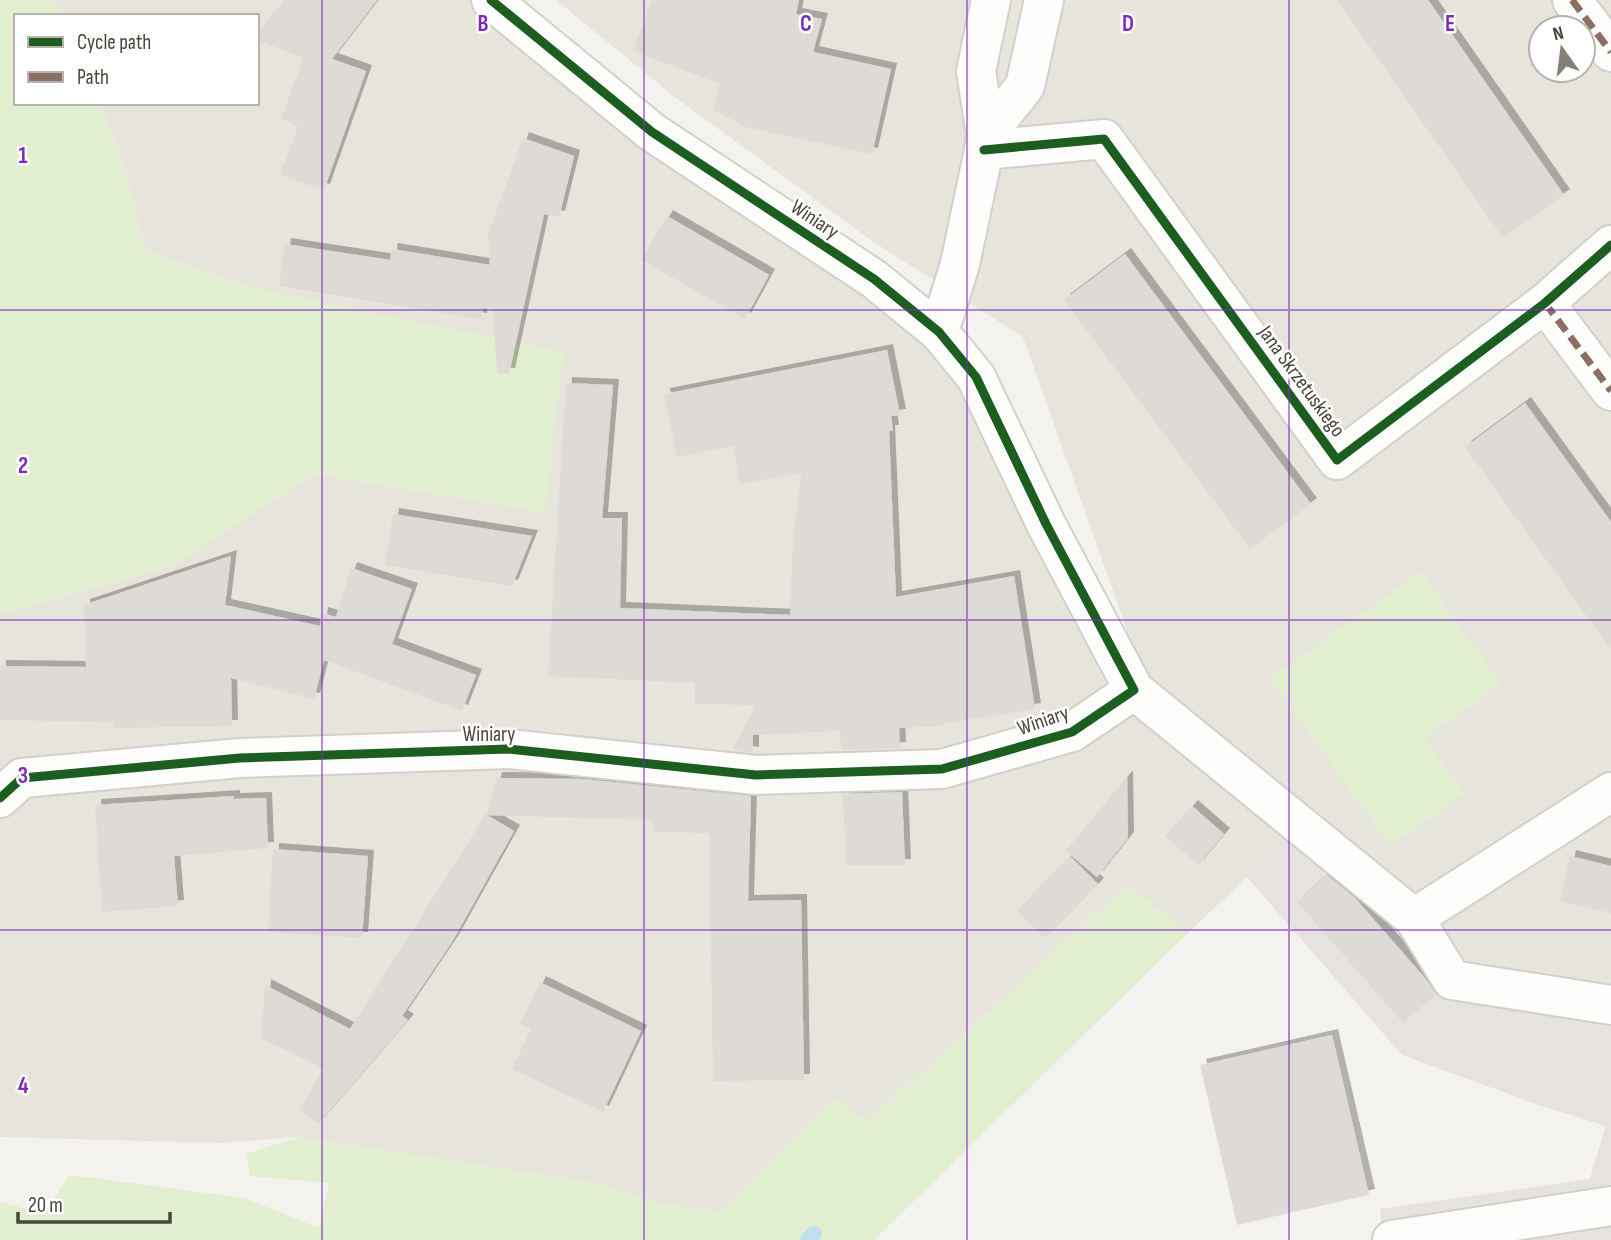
<svg xmlns="http://www.w3.org/2000/svg" width="1611" height="1240" viewBox="0 0 1611 1240" font-family="'Sofia Sans Condensed',sans-serif">
	<style>
		.residential { fill: #e7e4dc; fill-rule: evenodd }
		.industrial { fill: #e6e2de }
		.green { fill: #e1eecf }
		.lines { fill: none; stroke-linecap: round; stroke-linejoin: round }
		.stream { stroke: #c0ddf1; stroke-width: 16 }
		.building { fill: #dedbd6; filter: url(#shadow) }
		.minor-casing { stroke: #d2d0cb; stroke-width: 42 }
		.minor { stroke: #fdfdfc; stroke-width: 38 }
		.quiet { stroke: #8d6e63; stroke-width: 7; stroke-dasharray: 14 7; stroke-linecap: butt }
		.cycleway-casing { stroke: #fff; stroke-width: 13 }
		.cycleway { stroke: #1b5e20; stroke-width: 9 }
		.grid { fill: none; stroke: #7b2cbf; stroke-width: 2; stroke-opacity: 0.55 }
		.labels { text-anchor: middle; stroke-width: 5; stroke-linejoin: round; paint-order: stroke }
		.street-label { font-size: 21px; fill: #4b4439; stroke: #fff }
		.grid-label { font-size: 23px; text-anchor: middle; font-weight: bold; fill: #7b2cbf; stroke: #fff; stroke-width: 5; stroke-linejoin: round; paint-order: stroke }
	</style>
	<defs>
		<filter id="shadow"><feDropShadow dx="6" dy="-6" stdDeviation="0" flood-color="#0004"/></filter>
	</defs>
	<rect width="100%" height="100%" fill="#f4f2ee"/>
	<!-- residential -->
	<path class="residential" d="M54 0H491L939 332 1134 690 1289 816 1247 877 1187 934 1128 885 868 1122 835 1098 721 1212 662 1204 595 1183 298 1137 219 1143 0 1137V614L173 566 313 474 545 512 254 288 146 251 125 169 101 103H257V16H67Z
		M556 0H1611V773L1414 904 1144 678 1023 337 875 243 676 98ZM1541 28H1583V70H1541Z
		M1611 792V1187L1590 1179 1606 1125 1539 1105 1452 980 1414 918Z"/>
	<!-- industrial -->
	<path class="industrial" d="M1289 816 1452 979 1611 1005V1240H1383L1380 1209 1590 1179 1606 1126 1539 1105 1402 1055 1247 877Z"/>
	<!-- green -->
	<path class="green" d="M0 0H54L67 16H16V103H101L125 169 146 251 254 288 564 352 545 512 313 474 173 566 0 614Z
		M1421 571 1501 684 1425 738 1464 794 1390 846 1270 678Z
		M1129 884 1187 934 874 1240H0V1202L43 1214 70 1175 244 1198 319 1228 329 1183 250 1176 246 1154 298 1137 595 1183 662 1204 720 1212 835 1098 868 1121Z"/>
	<g class="lines">
		<!-- stream -->
		<path class="stream" d="M808 1240 814 1234"/>
	</g>
	<!-- building -->
	<path class="building" d="M284 0H377L332 59 366 71 324 190 280 175 298 126 281 119 303 58 257 40V33Z
		M652 0H799L796 14 822 19 813 52 891 69 872 154 745 127 713 109 720 84 633 51Z
		M1337 0H1428L1564 195 1503 238Z
		M523 138 574 156 559 217 544 214 509 374 497 373 493 309 483 308 481 319 279 286 285 244 390 260 392 249 490 265 488 235Z
		M667 216 769 275 745 319 641 260Z
		M1125 254 1311 504 1250 549 1064 300Z
		M887 350 900 415 891 416 893 431H889L896 597 1014 576 1035 709 942 724V726L899 728 900 748 841 750 840 731 753 735V753L732 750 756 705 695 704V683L548 676 566 383 613 385 602 518H622L620 608 790 615 793 540 801 473 740 484 733 446 677 457 664 394Z
		M1525 403 1611 522V650L1465 447Z
		M393 514 532 536 512 586 385 565Z
		M231 556 225 605 320 626 322 613 336 617 351 568 412 589 392 644 476 675 462 711 324 660 314 699 231 678 232 726 114 728V722L0 720V666L86 667 84 605Z
		M1127 776 1128 838 1097 877 1066 851Z
		M496 778 582 779 751 796 748 901 801 900 804 1080 713 1081 709 833 653 832V820L487 815 514 831 452 942 402 1016 408 1020 318 1124 299 1109 324 1069 261 1038 265 985 350 1029 486 814 487 815Z
		M902 792 905 865H846L843 794Z
		M234 796V799L266 798 268 848 174 856 178 906 102 912 95 805Z
		M1192 806 1224 834 1198 865 1165 836Z
		M273 849 368 856 362 938 268 932Z
		M1070 856 1098 884 1045 938 1017 911Z
		M1570 856 1611 866V913L1560 901Z
		M1327 875 1355 898 1424 977 1436 994 1403 1023 1297 902Z
		M540 982 641 1031 603 1112 512 1069 531 1029 520 1024Z
		M1332 1035 1369 1195 1237 1225 1200 1065Z"/>
	<g class="lines">
		<!-- minor casing -->
		<g class="minor-casing">
			<path id="minor" d="M491 0 652 132 874 279 939 332 976 377 1046 524 1134 690 1414 918 1611 792
				M1572 0 1611 52
				M986 135 1025 86 1044 0
				M984 150 1104 139 1337 460 1545 303 1611 245
				M1545 303 1611 391
				M939 332 960 264 984 150 986 135 976 71 991 0
				M0 798 22 778 240 758 508 749 756 775 942 769 1072 732 1134 690
				M1414 918 1452 980 1611 1005
				M1392 1240 1611 1206"/>
		</g>
		<!-- minor -->
		<use href="#minor" class="minor"/>
		<!-- quiet -->
		<path class="quiet" d="M1572 0 1611 52
			M1545 303 1611 391"/>
		<!-- cycleway casing -->
		<g class="cycleway-casing">
			<path id="cycleway" d="M984 150 1104 139 1337 460 1545 303 1611 245
				M0 798 22 778 240 758 508 749 756 775 942 769 1072 732 1134 690 1046 524 976 377 939 332 874 279 652 132 491 0"/>
		</g>
		<!-- cycleway -->
		<use href="#cycleway" class="cycleway"/>
	</g>
	<!-- grid -->
	<path class="grid" d="M322 0V1240M644 0V1240M967 0V1240M1289 0V1240M0 310H1611M0 620H1611M0 930H1611"/>
	<g class="labels">
		<!-- street labels -->
		<g class="street-label">
			<text transform="translate(815 219) rotate(34)" y="7">Winiary</text>
			<text transform="translate(1302 381) rotate(54)" y="7">Jana Skrzetuskiego</text>
			<text transform="translate(1043 720) rotate(-19)" y="7">Winiary</text>
			<text x="489" y="741">Winiary</text>
		</g>
	</g>
	<g class="grid-label">
		<text x="483" y="31">B</text>
		<text x="806" y="31">C</text>
		<text x="1128" y="31">D</text>
		<text x="1450" y="31">E</text>
		<text x="23" y="163">1</text>
		<text x="23" y="473">2</text>
		<text x="23" y="783">3</text>
		<text x="23" y="1093">4</text>
	</g>
	<!-- legend -->
	<rect x="14" y="14" width="245" height="91" fill="#ffffff" stroke="#b7b4b0" stroke-width="2"/>
	<rect x="28" y="37" width="35" height="10" fill="#1b5e20" stroke="#b7b4b0" stroke-width="2"/>
	<text x="77" y="49" font-size="21" fill="#4b4439">Cycle path</text>
	<rect x="28" y="72" width="35" height="10" fill="#8d6e63" stroke="#b7b4b0" stroke-width="2"/>
	<text x="77" y="84" font-size="21" fill="#4b4439">Path</text>
	<!-- north arrow -->
	<g transform="translate(1562 49) rotate(346)"><circle r="33" fill="#ffffff" stroke="#b7b4b0" stroke-width="2"/>
	<path d="M0-5L12 26L0 18L-12 26Z" fill="#868178"/>
	<text y="-10" font-size="19" font-weight="bold" text-anchor="middle" fill="#4b4439">N</text>
	</g>
	<!-- scale -->
	<path d="M18 1212v10h152v-10" fill="none" stroke="#4b4439" stroke-width="3.5"/>
	<text x="28" y="1212" font-size="21" fill="#4b4439" stroke="#ffffff" stroke-width="5" paint-order="stroke">20 m</text>
</svg>
